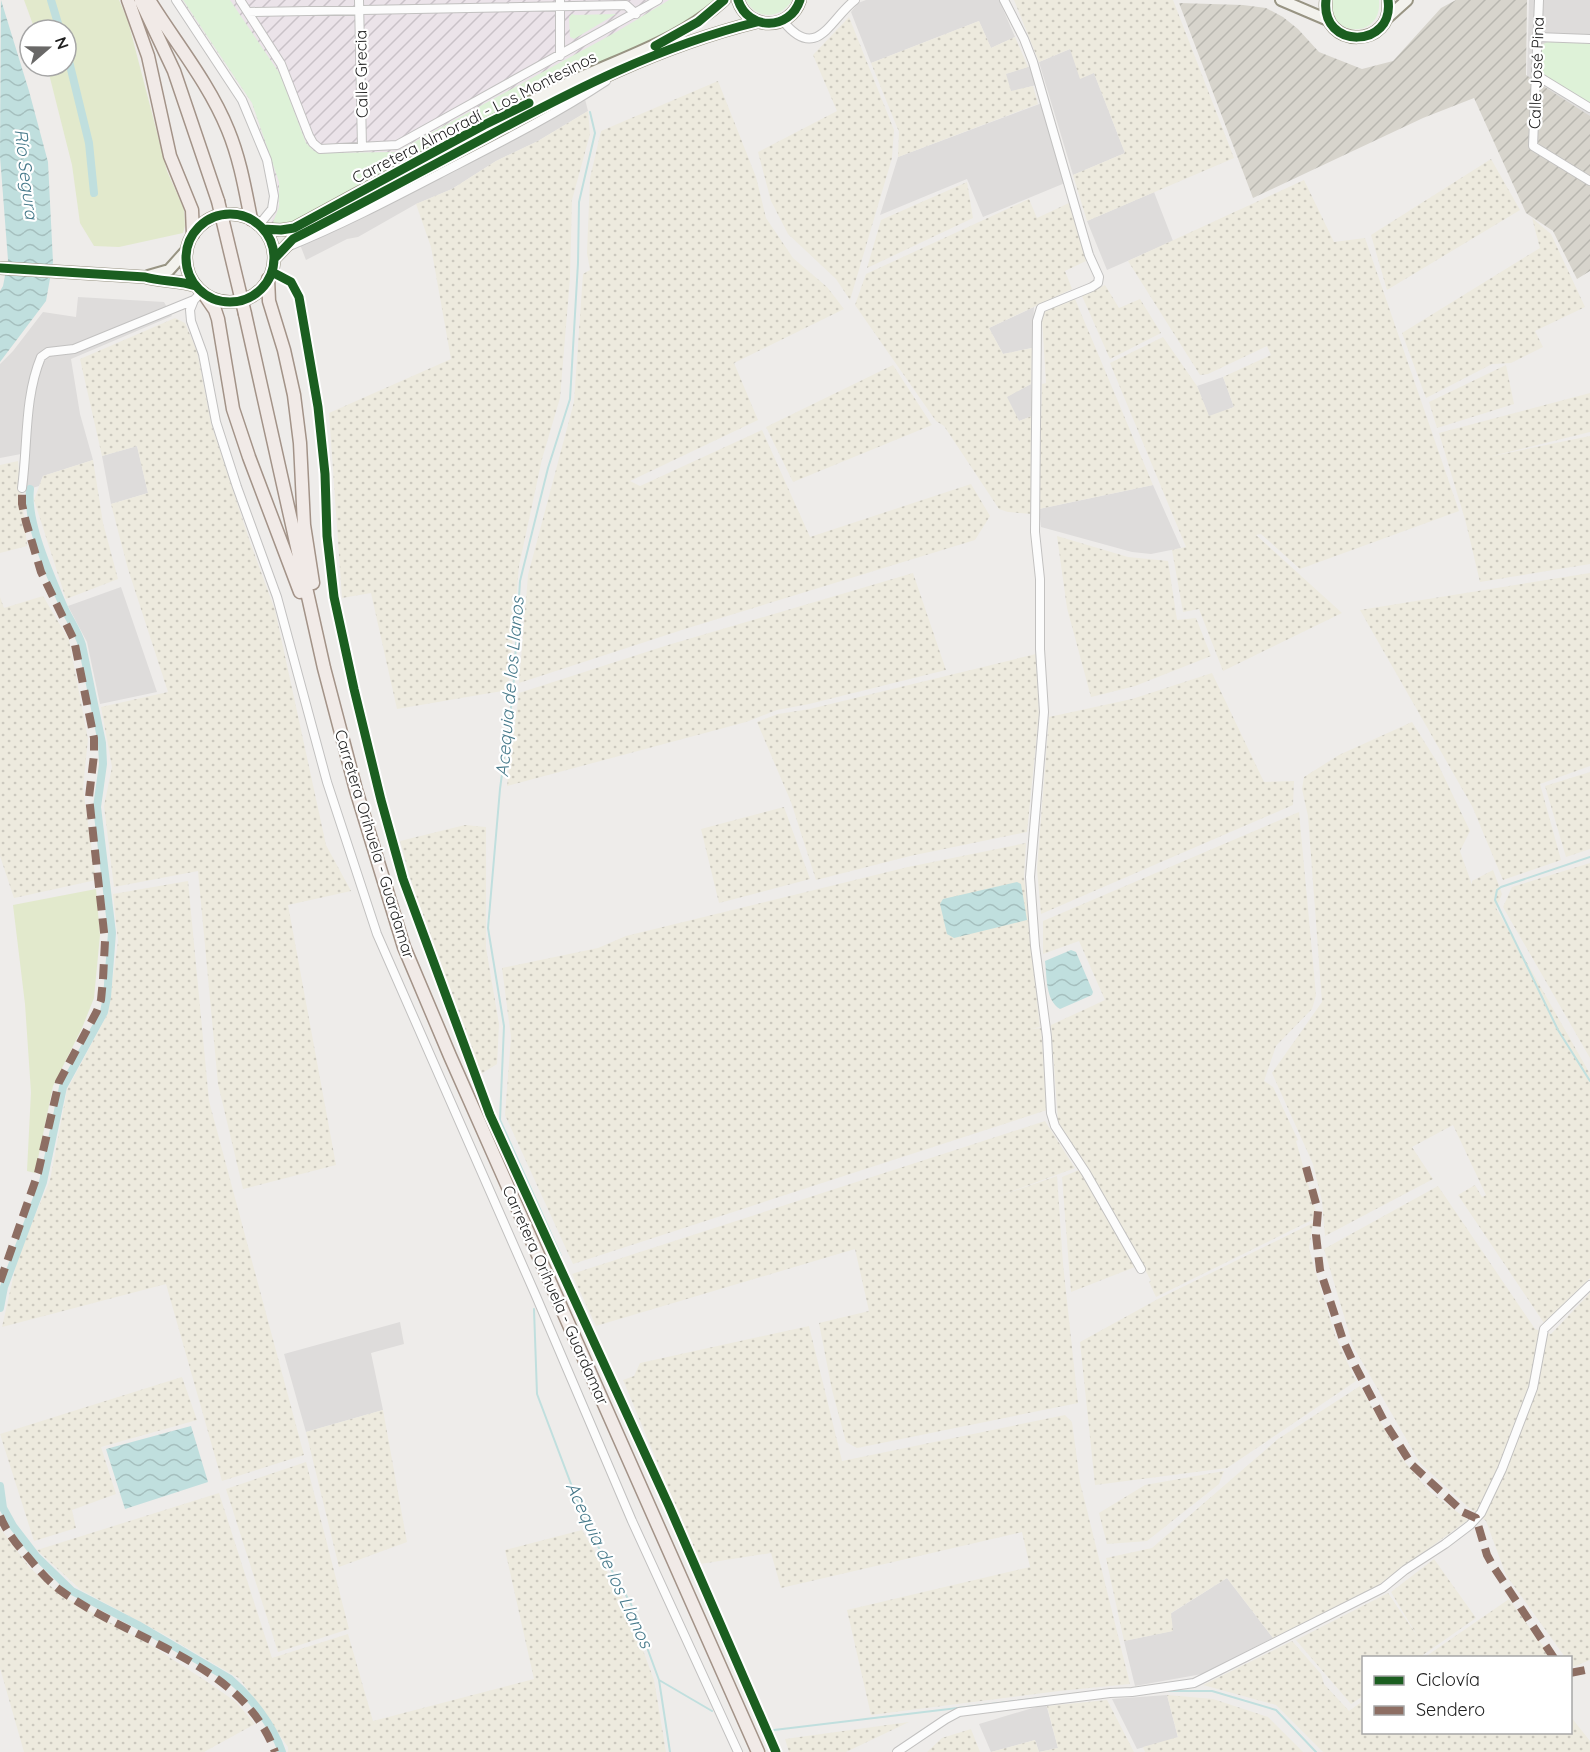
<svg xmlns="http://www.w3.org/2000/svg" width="1590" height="1752" viewBox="0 0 1590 1752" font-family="Quicksand,sans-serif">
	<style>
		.residential { fill: #dedcdb }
		.industrial { fill: url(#industrial-furrows) }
		.construction { fill: url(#construction-furrows) }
		.farmland { fill: url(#farmland-dots) }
		.grass { fill: #e2e9cc }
		.park { fill: #def2d8 }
		.water { fill: url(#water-waves) }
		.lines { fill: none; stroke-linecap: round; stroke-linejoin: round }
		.stream { stroke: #c0dfde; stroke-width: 2 }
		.canal { stroke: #c0dfde; stroke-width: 8 }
		.minor-casing { stroke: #c2c1c0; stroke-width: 10 }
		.secondary-casing { stroke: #989483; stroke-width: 14 }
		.primary-casing { stroke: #a39388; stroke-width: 15 }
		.minor { stroke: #fcfcfc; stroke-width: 8 }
		.secondary { stroke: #f3f2ed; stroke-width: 10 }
		.primary { stroke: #f1eae7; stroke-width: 12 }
		.primary-bridge-casing { stroke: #a39388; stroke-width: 15; stroke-linecap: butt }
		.primary-bridge { stroke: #f1eae7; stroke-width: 12 }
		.quiet { stroke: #8d6e63; stroke-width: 8; stroke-dasharray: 15 8; stroke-linecap: butt }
		.cycleway-casing { stroke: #fff; stroke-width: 13 }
		.cycleway { stroke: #1b5e20; stroke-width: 9 }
		.labels { text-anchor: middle; stroke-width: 4.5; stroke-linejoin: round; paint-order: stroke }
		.street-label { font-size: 16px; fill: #212121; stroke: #fff }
		.water-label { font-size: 18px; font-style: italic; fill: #477a8b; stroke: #fff }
	</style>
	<defs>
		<pattern id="industrial-furrows" width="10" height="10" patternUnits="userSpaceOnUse" patternTransform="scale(1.5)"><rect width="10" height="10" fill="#ebe3e9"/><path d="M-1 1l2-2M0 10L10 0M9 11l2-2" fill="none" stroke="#c9c2c8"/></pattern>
		<pattern id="construction-furrows" width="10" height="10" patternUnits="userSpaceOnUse" patternTransform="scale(1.5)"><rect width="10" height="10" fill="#d7d4cc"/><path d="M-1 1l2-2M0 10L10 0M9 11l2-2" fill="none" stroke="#b8b6af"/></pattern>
		<pattern id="farmland-dots" width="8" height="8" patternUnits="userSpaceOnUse" patternTransform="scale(1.5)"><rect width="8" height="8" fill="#edeade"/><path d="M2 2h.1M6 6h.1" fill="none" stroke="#cbc8be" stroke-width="1.8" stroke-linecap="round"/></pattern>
		<pattern id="water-waves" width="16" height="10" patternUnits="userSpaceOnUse" patternTransform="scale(1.5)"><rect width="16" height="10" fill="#c0dfde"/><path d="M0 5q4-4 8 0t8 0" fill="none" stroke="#a5bfbe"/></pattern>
	</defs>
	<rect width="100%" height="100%" fill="#eeecea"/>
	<!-- residential -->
	<path class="residential" d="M866 0H999L1015 37 991 48 979 21 871 63 851 12 858 3Z
		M1529 0H1590V189L1525 149Z
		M1070 49 1094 73 1125 153 1073 175 1039 62Z
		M1031 66 1036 85 1011 92 1005 74Z
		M584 95 588 111 538 141 496 161 452 189 416 204 358 237 347 239 306 260 299 242Z
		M1042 103 1065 183 983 217 967 179 880 215 898 157Z
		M1154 192 1173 241 1107 270 1087 221Z
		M78 297 164 302 172 316 71 359 80 414 93 460 43 476 39 486 16 493 21 454 0 458V364L13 351 43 312 76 317Z
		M1034 307 1032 348 1003 354 989 328Z
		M1223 377 1234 407 1209 417 1197 386Z
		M1031 384 1032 416 1019 421 1006 397Z
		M137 446 148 493 111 504 102 456Z
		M1153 485 1181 548 1151 554 1132 552 1041 527 1039 509Z
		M121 587 157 692 100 704 87 642 68 606Z
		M400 1322 404 1344 371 1353 383 1410 306 1432 284 1354Z
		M1227 1578 1273 1638 1202 1674 1135 1686 1124 1641 1172 1631 1170 1614Z
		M1167 1695 1178 1738 1137 1749 1112 1699Z
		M1046 1704 1058 1748 1039 1752 1035 1740 991 1752 979 1724Z"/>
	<!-- industrial -->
	<path class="industrial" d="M182 0H719L291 224 277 227 271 222 279 204 277 181 252 103Z"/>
	<!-- construction -->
	<path class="construction" d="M1456 0H1527L1526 75 1590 116V271L1577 279 1553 231 1526 213 1474 98 1423 118 1253 198 1179 3 1243 5 1266 8 1283 17 1298 29 1319 52 1362 69 1393 61 1441 8Z"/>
	<!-- farmland -->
	<path class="farmland" d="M1014 0H1173L1234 158 1087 221 1073 175 1125 153 1094 73 1080 79 1070 49 1039 62Z
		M849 17 894 130 892 158 850 300 836 279 788 234 771 201 758 152 837 111 813 55Z
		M979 21 991 48 1015 37 1028 67 1006 74 1011 91 1033 86 1038 104 898 157 899 132 871 63Z
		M718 81 756 177 766 218 793 258 827 287 844 309 734 363 758 420 630 481 640 486 762 430 810 537 971 484 990 516 975 540 688 628 519 683 528 575 574 402 583 274 590 270 587 253 590 178 601 131Z
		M588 111 590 134 572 200 570 278 560 398 542 459 519 566 508 690 397 709 371 593 342 598 329 413 451 359 431 247 416 204 452 189 496 161 538 141Z
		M1491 159 1520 210 1387 290 1371 235Z
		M1304 180 1334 242 1365 238 1459 511 1300 569 1261 534 1256 535 1342 613 1223 671 1199 609 1183 612 1172 550 1186 547 1110 363 1163 337 1197 386 1209 416 1234 407 1223 377 1271 355 1267 346 1208 374 1200 375 1128 261Z
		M967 182 973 218 867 268 881 220Z
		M1029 199 1037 218 1071 202 1086 261 1065 271 1072 289 989 328 1003 354 1032 348 1031 384 1007 397 1019 421 1032 416V514L1008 512 999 509 944 426 936 421 855 305 866 274Z
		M1532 218 1551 234 1585 307 1535 331 1543 347 1511 363 1492 364 1426 398 1402 333 1540 248Z
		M1105 285 1119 308 1140 299 1161 333 1110 359 1082 296Z
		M1075 299 1153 485 1039 509 1042 384 1046 383 1042 318 1046 310Z
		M175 318 185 323 197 351 211 423 250 542 275 610 326 845 351 891 288 905 336 1165 243 1189 218 1084 198 871 114 887 104 806 112 767 101 707 168 692 128 569 111 504 148 493 137 446 102 456 80 359Z
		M893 365 932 425 793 482 766 427Z
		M1506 365 1514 404 1437 428 1429 402Z
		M1590 393V432L1488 457 1590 436V564L1480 582 1466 523 1439 433Z
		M93 460 103 523 118 579 66 599 34 500 43 476Z
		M18 461 27 546 0 553V465Z
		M1057 536 1128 557 1168 561 1177 620 1196 618 1211 656 1135 686 1091 697 1067 608Z
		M913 573 946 670 809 704 777 710 746 722 507 786 519 693 668 645Z
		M1590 573V766L1540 784 1561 860 1503 880 1472 806 1360 610Z
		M43 596 69 640 88 739 83 788 96 880 14 898 0 856V597L4 608Z
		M1036 654 1039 714 1027 832 910 856 816 880 791 802 757 722 778 714 810 709Z
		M1212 673 1264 782 1294 781 1293 805 1041 914 1037 869 1049 717 1132 699Z
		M1412 722 1437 762 1470 831 1460 851 1472 885V881L1493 870 1502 894 1496 908 1590 1074V1278L1544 1323 1458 1195 1475 1185 1482 1197 1486 1195 1453 1125 1412 1147 1433 1179 1325 1236 1322 1201 1313 1164 1272 1073 1322 1002 1308 816 1302 789 1304 777 1339 755Z
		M1590 772V849L1566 857 1545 786Z
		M784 807 810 879 719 903 701 829Z
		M1299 812 1316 995 1312 1009 1276 1046 1264 1081 1273 1087 1298 1140 1296 1141 1316 1212 1314 1219 1156 1297 1149 1282 1151 1281 1124 1230 1088 1169 1058 1122 1051 1025 1105 1000 1079 941 1043 954V921Z
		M465 825 486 827V948L499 1024 497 1064 481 1074 413 888 400 841Z
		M1026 843 1024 877 1040 1027 1031 1029 1041 1028 1047 1110 573 1264 505 1115 511 1037 502 968 598 948 626 936 908 867Z
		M1590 863V1058L1503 907 1512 887Z
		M188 881 209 1101 304 1455 222 1481 166 1284 2 1327 18 1256 50 1180 67 1090 108 1013 118 941 113 894Z
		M1045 1121 1075 1168 994 1198 1057 1176 1063 1264 1078 1403 857 1448 846 1442 832 1390 819 1323 869 1311 855 1249 596 1326 572 1274Z
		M1079 1170 1135 1267 1071 1292 1062 1177Z
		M1438 1186 1535 1329 1551 1334 1590 1293V1660L1573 1667 1570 1658 1565 1657 1506 1575 1486 1521 1468 1507 1420 1463 1353 1346 1324 1249Z
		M1313 1223 1309 1248 1315 1270 1336 1338 1356 1381 1227 1468 1095 1485 1080 1342 1158 1299Z
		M809 1326 842 1461 1065 1415 1072 1422 1080 1482 1130 1684 1059 1691 871 1715 847 1610 1030 1567 1022 1532 781 1588 771 1553 700 1564 623 1380 634 1376 640 1363Z
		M182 1377 197 1420 101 1447 116 1494 72 1510 76 1528 34 1541 0 1434Z
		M1360 1386 1400 1456 1429 1491 1468 1520 1377 1586 1273 1638 1227 1578 1171 1613 1173 1631 1124 1641 1106 1558 1152 1548 1278 1439Z
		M383 1410 407 1542 339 1567 306 1432Z
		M306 1462 349 1629 278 1652 226 1489Z
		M1224 1471 1219 1484 1147 1541 1107 1544 1099 1513 1145 1485Z
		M219 1493 272 1658 348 1634 373 1721 534 1679 505 1550 582 1530 625 1602 654 1680 666 1752H288V1747L240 1679 165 1635 81 1590 37 1550Z
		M0 1528 30 1568 61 1595 152 1646 209 1683 236 1702 255 1724 204 1752H24L0 1668Z
		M1434 1559 1476 1618 1420 1657 1364 1658 1363 1696 1351 1704 1296 1640 1388 1593 1418 1637 1391 1592Z
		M1509 1599 1551 1657H1425Z
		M1292 1641 1321 1674 1324 1684 1349 1711 1363 1701 1364 1732H1570L1571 1717 1590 1741V1752H1435L1438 1749 1434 1752H1323L1276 1705 1203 1685Z
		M1167 1695 1213 1699 1268 1717 1303 1752H1145L1143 1747 1178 1737Z
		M1107 1700 1134 1752H991L1035 1740 1039 1752 1058 1748 1047 1706Z
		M909 1722 846 1752H789L785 1739Z
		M971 1729 980 1752H927L942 1738Z"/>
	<!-- grass -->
	<path class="grass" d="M24 0H119L128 21 167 171 184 209 185 226 183 233 119 247 94 246 80 223 72 165 47 66H66V30H35Z
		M96 889 100 935 94 998 82 1028 53 1086 35 1173 27 1171 31 1092 25 1004 13 905Z"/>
	<!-- park -->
	<path class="park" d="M183 0H230L280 74 306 143 314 151 321 153 396 152 618 31 669 0H716C676 35 626 50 579 73 482 121 387 173 291 223L278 225 273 222 279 207V182L252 103Z
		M746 0H792C781 19 757 21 746 0Z
		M1333 0H1379C1383 40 1327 38 1333 0Z
		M572 14 575 15 616 14 574 39 570 37 569 17Z
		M1549 41 1590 43V103L1544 75 1541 65 1542 45Z"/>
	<!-- water -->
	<path class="water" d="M1 0 29 91 48 162 53 262 46 301 0 362V291L3 286 8 260 0 156Z
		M1017 882 1021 884 1027 920 954 938 947 934 940 904 943 899Z
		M1071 950 1076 952 1093 992 1092 995 1060 1009C1045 1000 1047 976 1045 961Z
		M191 1426 208 1482 125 1509 106 1449Z"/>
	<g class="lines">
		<!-- stream -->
		<path class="stream" d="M1590 857 1501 887 1497 890 1495 900 1558 1030 1590 1081
			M561 1256 500 1120 504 1026 488 928 500 789 513 692 520 581 548 468 570 399 578 263 579 202 595 133 590 112
			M534 1309 537 1394 588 1529 631 1604 659 1680 670 1752
			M659 1680 712 1711
			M1167 1691H1212L1276 1710 1316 1752
			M774 1730 1066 1695"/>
		<!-- canal -->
		<path class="canal" d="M51 0 60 30
			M66 49 89 143 94 193
			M0 1308 4 1287 43 1182 63 1087 104 1012 107 997 112 933 97 807 103 764 102 743 82 645C77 629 68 618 62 603 49 572 26 521 30 489
			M0 1486 3 1508 13 1526 36 1556 72 1591 138 1625 230 1679C251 1697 273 1725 282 1752"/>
		<!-- minor casing -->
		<g class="minor-casing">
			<path id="minor" d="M176 0 242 100 267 160 274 196 272 209 259 225
				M240 0 281 64 309 136 313 143 320 149 397 145 658 0
				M359 0 362 147
				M560 0V56
				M1004 0 1024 39 1033 62 1089 255 1099 277 1098 283 1092 287 1041 308 1037 321 1035 532 1040 579V649L1044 712 1030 877 1035 946 1047 1037 1051 1113 1055 1126 1086 1173 1141 1269
				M1539 0 1533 146 1590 181
				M248 12 626 5 636 14
				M783 21C817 63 830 19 855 0
				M1537 37 1590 39
				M1536 75 1590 108
				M287 247C339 226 389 200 439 174 495 145 553 116 606 81
				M272 272 291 282 299 297 318 407 325 474 327 536 334 597 354 689 381 800 403 879 490 1115 669 1506 776 1752
				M194 300 190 310 191 321 203 354 216 422 237 487 277 597 327 782 377 934 536 1296 632 1521 738 1752
				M22 488C28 444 24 398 41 357L48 352 74 349 194 300 202 292
				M897 1752 946 1719 959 1712 1110 1693 1132 1692 1194 1683 1383 1588 1405 1570 1445 1544 1470 1525 1481 1513 1502 1469 1533 1388 1544 1329 1590 1285"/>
		</g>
		<!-- secondary casing -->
		<g class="secondary-casing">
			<path id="secondary" d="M738 0C748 31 790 31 800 0
				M1281 0 1328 20
				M1326 0C1320 50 1395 49 1388 0
				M1387 18 1407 0
				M186 258a44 44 0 1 1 88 0a44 44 0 1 1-88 0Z
				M263 229 281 230 294 228C383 179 473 130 564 85 619 58 679 42 724 0
				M274 259 293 239C358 206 422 171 486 137 574 90 659 46 757 22
				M0 268 145 277C162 282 179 280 196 286
				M148 276 169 270 186 251"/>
		</g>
		<!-- primary casing -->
		<g class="primary-casing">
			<path id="primary" d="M128 0 148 56 170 156 192 210 193 234
				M149 0C175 42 209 83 228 130 240 159 245 189 251 219
				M141 1 174 71 218 201
				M268 279 269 301 284 350 294 395 300 443 304 525 313 583
				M204 294 215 310 218 319 233 409 249 457 300 592
				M245 314 324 668 356 790 404 947 450 1056 758 1752"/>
		</g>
		<!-- minor -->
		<use href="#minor" class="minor"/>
		<!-- secondary -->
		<use href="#secondary" class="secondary"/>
		<!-- primary -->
		<use href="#primary" class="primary"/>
		<!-- primary-bridge casing -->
		<g class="primary-bridge-casing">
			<path id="primary-bridge" d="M218 201 245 314"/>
		</g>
		<!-- primary-bridge -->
		<use href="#primary-bridge" class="primary-bridge"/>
		<!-- quiet -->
		<path class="quiet" d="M1306 1167 1318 1211 1316 1235 1320 1270 1343 1340 1353 1362 1384 1421 1412 1465 1463 1512 1476 1518 1487 1555 1493 1566 1554 1658
			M0 1282 38 1173 59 1082 97 1011 101 1000 103 979 105 941 89 797 94 755V738L74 640 41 572 26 522 22 504V488
			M0 1516C6 1531 17 1545 28 1557 38 1569 48 1581 60 1590 129 1641 243 1662 275 1752
			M1570 1673 1590 1669"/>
		<!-- cycleway casing -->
		<g class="cycleway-casing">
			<path id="cycleway" d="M738 0C748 31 790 31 800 0
				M1326 0C1320 50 1395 49 1388 0
				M655 46 698 22 724 0
				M186 258a44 44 0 1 1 88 0a44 44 0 1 1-88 0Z
				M263 229 281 230 294 228 484 125 529 103
				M274 259 293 239C358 206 422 171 486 137 574 90 659 46 757 22
				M0 268 145 277C162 282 179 280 196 286
				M272 272 291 282 299 297 318 407 325 474 327 536 334 597 354 689 381 800 403 879 490 1115 669 1506 776 1752"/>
		</g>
		<!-- cycleway -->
		<use href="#cycleway" class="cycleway"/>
	</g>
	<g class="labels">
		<!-- street labels -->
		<g class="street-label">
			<text transform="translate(1536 73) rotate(-88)" y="6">Calle José Pina</text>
			<text transform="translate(361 74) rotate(-91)" y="6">Calle Grecia</text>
			<text transform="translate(474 117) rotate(-27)" y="6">Carretera Almoradí - Los Montesinos</text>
			<text transform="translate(375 844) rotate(73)" y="6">Carretera Orihuela - Guardamar</text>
			<text transform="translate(556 1295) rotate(66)" y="6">Carretera Orihuela - Guardamar</text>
		</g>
		<!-- water labels -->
		<g class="water-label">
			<text transform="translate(26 174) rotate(83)" y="6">Río Segura</text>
			<text transform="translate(510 687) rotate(-85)" y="6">Acequia de los Llanos</text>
			<text transform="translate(609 1565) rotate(65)" y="6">Acequia de los Llanos</text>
		</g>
	</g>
	<!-- legend -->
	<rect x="1362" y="1656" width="210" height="78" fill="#ffffff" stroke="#a6a6a6" stroke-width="1.5"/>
	<rect x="1374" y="1676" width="30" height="9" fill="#1b5e20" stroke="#a6a6a6" stroke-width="1.5"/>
	<text x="1416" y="1686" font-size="18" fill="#212121">Ciclovía</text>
	<rect x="1374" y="1706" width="30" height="9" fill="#8d6e63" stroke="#a6a6a6" stroke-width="1.5"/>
	<text x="1416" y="1716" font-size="18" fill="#212121">Sendero</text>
	<!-- north arrow -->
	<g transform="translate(48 48) rotate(70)"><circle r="28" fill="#ffffff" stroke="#a6a6a6" stroke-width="1.5"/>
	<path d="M0-4.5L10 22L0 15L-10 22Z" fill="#696867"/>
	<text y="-9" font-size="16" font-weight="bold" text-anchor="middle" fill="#212121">N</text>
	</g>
</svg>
